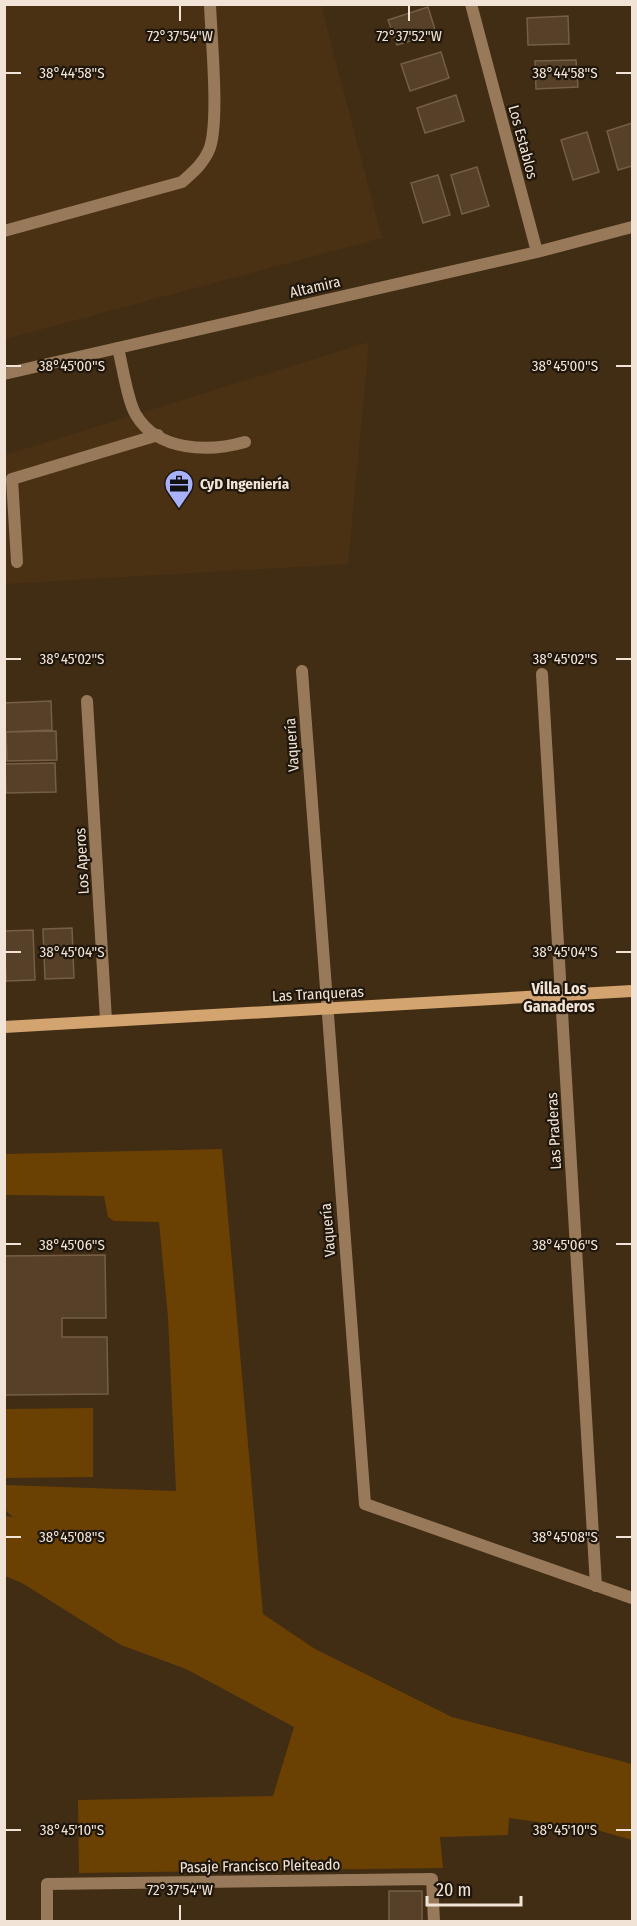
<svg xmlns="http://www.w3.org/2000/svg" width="637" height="1926" viewBox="0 0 637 1926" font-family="'Fira Sans Condensed',sans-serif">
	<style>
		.built { fill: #4b3113 }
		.green { fill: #6b4103 }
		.building { fill: #564028; stroke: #755e45; stroke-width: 1.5 }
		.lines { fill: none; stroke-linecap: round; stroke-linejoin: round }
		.lane { stroke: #987a5b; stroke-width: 12 }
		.street { stroke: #987a5b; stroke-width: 12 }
		.secondary { stroke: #d3a470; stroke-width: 12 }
		.ticks { fill: none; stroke: #f1e3d6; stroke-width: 2 }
		.labels { text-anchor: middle; stroke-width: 4.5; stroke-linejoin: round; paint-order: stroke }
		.street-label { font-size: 15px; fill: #f1e3d6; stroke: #20170c }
		.poi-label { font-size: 15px; font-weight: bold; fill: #f1e3d6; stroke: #20170c; text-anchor: start }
		.neighbourhood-label { font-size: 16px; font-weight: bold; fill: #f1e3d6; stroke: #20170c }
		.ticks-label { font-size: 15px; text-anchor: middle; fill: #f1e3d6; stroke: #20170c; stroke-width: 4.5; stroke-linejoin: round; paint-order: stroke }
	</style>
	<rect width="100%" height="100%" fill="#412c14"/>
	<!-- built -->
	<path class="built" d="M5 5H321L382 238 5 339Z
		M369 342 348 564 5 584V455Z"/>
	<!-- green -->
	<path class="green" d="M222 1149 263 1614 315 1649 452 1717 632 1764V1840L597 1830 509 1818 508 1835 440 1837 443 1868 79 1873 78 1800 273 1796 294 1727 186 1669 121 1645 22 1583 5 1576V1516L13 1517 5 1510V1485L176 1491 168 1317 159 1222 114 1221 108 1217 104 1196 5 1195V1154Z
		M93 1408V1477L5 1478V1409Z"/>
	<!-- building -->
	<path class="building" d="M428 7 436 33 397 45 388 20Z
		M568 16 569 44 528 45 527 18Z
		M441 52 449 78 410 91 401 64Z
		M576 60 578 87 536 89 535 61Z
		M456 95 464 121 425 133 417 108Z
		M632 123V166L618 170 607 131Z
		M587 132 599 172 573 180 561 140Z
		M477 167 489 206 462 214 451 175Z
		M438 175 450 215 423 223 411 183Z
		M51 701 52 730 4 732V703Z
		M56 731 57 760 7 761 6 732Z
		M55 763 56 792 6 793 5 764Z
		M72 928 74 978 45 979 43 929Z
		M33 930 35 980 6 981 4 931Z
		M105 1255 106 1318H62V1337H107L108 1394 4 1395V1256Z
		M389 1891H422V1922H389Z"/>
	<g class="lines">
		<!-- lane -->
		<path class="lane" d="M4 231 182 182C193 172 203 164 209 150 220 124 211 36 210 4
			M118 348C122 364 128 403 136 415 158 452 210 452 245 442
			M17 562 12 479 158 435"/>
		<!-- street -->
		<path class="street" d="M471 4 537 252
			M4 374 537 252 632 227
			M302 671 365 1504 632 1598
			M542 674 596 1586
			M87 701 106 1020
			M47 1922V1884L432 1879 434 1922"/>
		<!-- secondary -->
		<path class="secondary" d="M4 1027 632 991"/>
	</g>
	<!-- ticks -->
	<path class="ticks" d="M180 6V21M409 6V21M6 73H21M616 73H631M6 366H21M616 366H631M6 659H21M616 659H631M6 952H21M616 952H631M6 1244H21M616 1244H631M6 1537H21M616 1537H631M6 1830H21M616 1830H631M180 1905V1920"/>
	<!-- icons -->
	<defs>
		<g id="office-pin" transform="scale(1.5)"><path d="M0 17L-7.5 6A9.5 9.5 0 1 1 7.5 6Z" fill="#a7b1fc" stroke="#20170c"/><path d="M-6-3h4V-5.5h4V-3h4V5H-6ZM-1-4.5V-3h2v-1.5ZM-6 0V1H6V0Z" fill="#111"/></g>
	</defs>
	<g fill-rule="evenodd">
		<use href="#office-pin" x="179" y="484"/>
	</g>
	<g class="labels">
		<!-- street labels -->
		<g class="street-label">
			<text transform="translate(523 142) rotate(75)" y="5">Los Establos</text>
			<text transform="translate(315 287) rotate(-13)" y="5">Altamira</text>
			<text transform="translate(292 745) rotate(-94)" y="5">Vaquería</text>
			<text transform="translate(82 861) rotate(-93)" y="5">Los Aperos</text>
			<text transform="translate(318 994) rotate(-3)" y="5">Las Tranqueras</text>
			<text transform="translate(554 1131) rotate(-93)" y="5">Las Praderas</text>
			<text transform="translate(328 1230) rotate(-95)" y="5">Vaquería</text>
			<text transform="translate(260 1866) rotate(-1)" y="5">Pasaje Francisco Pleiteado</text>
		</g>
		<!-- poi labels -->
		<g class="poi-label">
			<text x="200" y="489">CyD Ingeniería</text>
		</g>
		<!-- neighbourhood labels -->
		<g class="neighbourhood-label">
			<text x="559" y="994">Villa Los<tspan x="559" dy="18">Ganaderos</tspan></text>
		</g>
	</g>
	<g class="ticks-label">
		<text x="180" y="41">72°37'54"W</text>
		<text x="409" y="41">72°37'52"W</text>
		<text x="72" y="78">38°44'58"S</text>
		<text x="565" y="78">38°44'58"S</text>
		<text x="72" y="371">38°45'00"S</text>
		<text x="565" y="371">38°45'00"S</text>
		<text x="72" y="664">38°45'02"S</text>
		<text x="565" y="664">38°45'02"S</text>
		<text x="72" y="957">38°45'04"S</text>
		<text x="565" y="957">38°45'04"S</text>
		<text x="72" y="1250">38°45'06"S</text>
		<text x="565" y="1250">38°45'06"S</text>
		<text x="72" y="1542">38°45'08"S</text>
		<text x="565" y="1542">38°45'08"S</text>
		<text x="72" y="1835">38°45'10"S</text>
		<text x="565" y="1835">38°45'10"S</text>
		<text x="180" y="1895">72°37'54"W</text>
	</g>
	<!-- border -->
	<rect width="637" height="1926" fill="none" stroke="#f1e3d6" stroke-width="12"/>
	<!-- scale -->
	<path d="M427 1896v9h94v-9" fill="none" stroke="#f1e3d6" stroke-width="3"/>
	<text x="436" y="1896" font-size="18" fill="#f1e3d6" stroke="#20170c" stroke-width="4.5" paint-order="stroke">20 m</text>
</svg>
